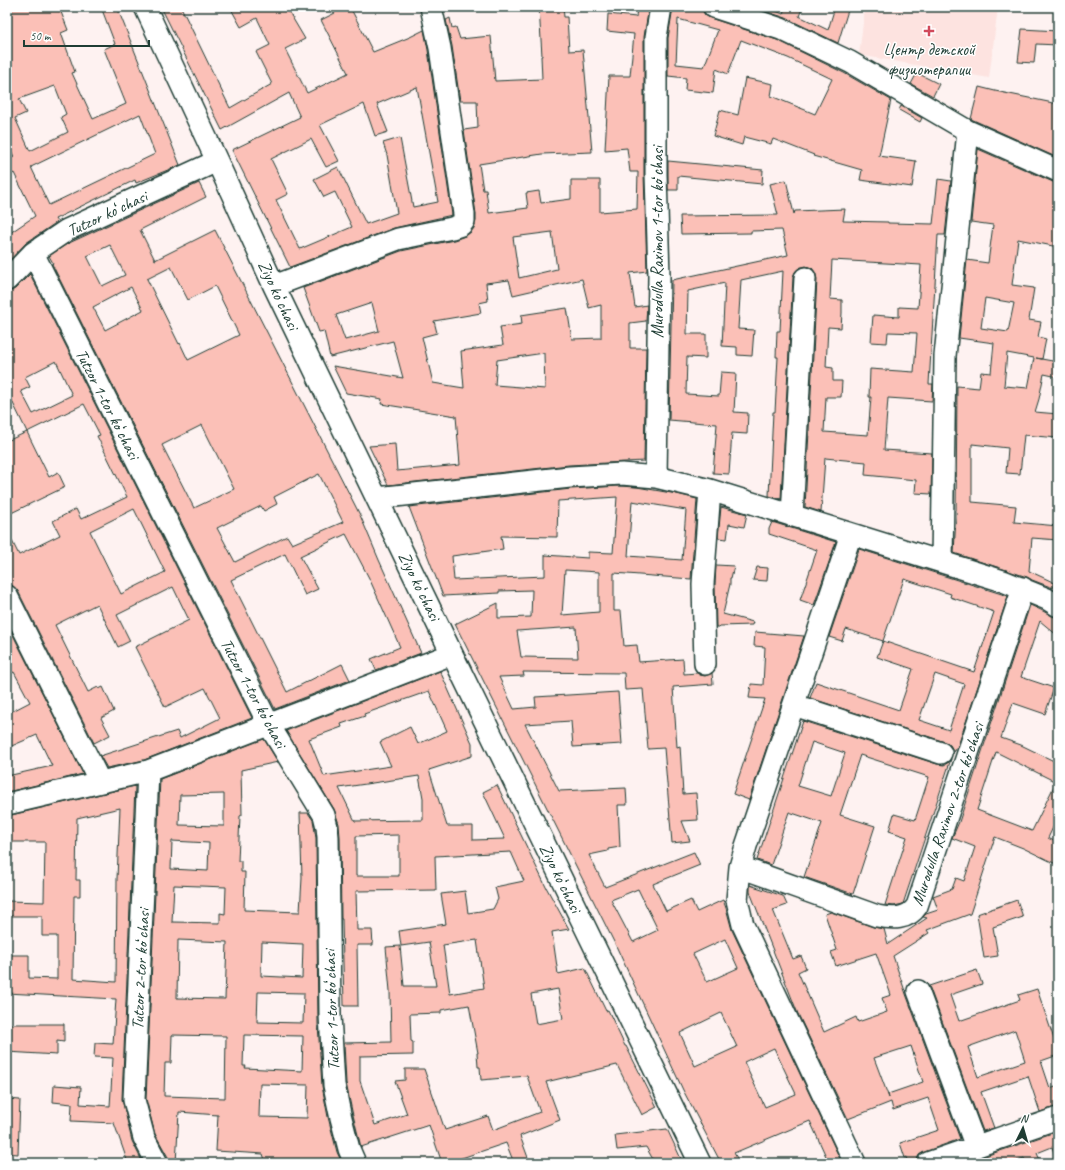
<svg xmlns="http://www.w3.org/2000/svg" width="1065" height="1170" viewBox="0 0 1065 1170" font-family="Caveat,sans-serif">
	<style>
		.built { fill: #fde3e0 }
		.building { fill: #fbc0b7; stroke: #1f3d34; fill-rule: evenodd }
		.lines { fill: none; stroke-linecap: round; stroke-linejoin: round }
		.minor-casing { stroke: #1f3d34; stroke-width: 24 }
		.minor { stroke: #fff; stroke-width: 21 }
		.poi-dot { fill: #d1495b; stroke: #fff; stroke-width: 1.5 }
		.labels { text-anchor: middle; stroke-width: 3; stroke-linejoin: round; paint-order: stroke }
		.poi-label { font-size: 17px; fill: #1f3d34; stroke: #fff }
		.street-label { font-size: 17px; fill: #1f3d34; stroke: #fff }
	</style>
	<rect width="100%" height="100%" fill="#fef2f1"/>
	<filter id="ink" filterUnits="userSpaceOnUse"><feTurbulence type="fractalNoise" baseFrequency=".025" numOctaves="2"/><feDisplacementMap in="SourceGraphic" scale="8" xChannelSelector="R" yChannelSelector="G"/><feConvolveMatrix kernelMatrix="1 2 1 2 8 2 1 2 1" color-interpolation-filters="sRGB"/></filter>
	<g filter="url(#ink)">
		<!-- built -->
		<path class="built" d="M865 7H998L989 78 859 55Z"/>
		<!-- building -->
		<path class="building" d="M7 7H59L68 30 61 33 75 72 72 73 93 119 126 104 104 49 115 44 101 7H117L180 165 136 183 135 180 55 219 57 222 26 243 7 263V235L35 216 14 173 7 177V160L14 157 7 141ZM55 86 66 114 61 117 68 132 30 151 15 118 26 113 19 99ZM140 114 155 154 49 205 31 167Z
			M161 7H181L230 108 272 84 256 52 270 45 257 18 241 27 230 7H286L305 39 285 49 307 93 348 73 321 20 335 13 332 7H350L373 52 410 37 424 30 428 50 452 215 394 228 290 267 232 150 300 117 289 93 222 130ZM417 87 438 202 413 207 400 138 383 143 387 155 397 213 366 224 338 167 314 179 324 197 335 192 352 227 300 249 276 200 288 194 271 159 311 139 326 167 339 161 320 125 364 104 375 136 388 132 377 104Z
			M539 7H563L564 17H567L569 51 583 50 592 152 542 154 479 164 483 190H486L489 213 528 208 526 193 539 191 541 203 571 199V180H600V212L637 209 638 172H630L627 148 605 150 609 76H630L634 34 607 31 608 14 636 17 637 7H649L644 37V174L647 271 630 273 635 307 647 305 646 321 630 323V348H646L644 461 569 465 388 485 369 446 395 444 397 471 460 465 456 416 381 404 382 399 346 393 333 366 403 378 393 341 330 357 324 331 319 332 303 288 401 251 454 240 465 236 471 232 474 228 476 221V214L464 130 478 128 477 101H460L452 46 446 20 450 18 452 28 456 27 460 39 491 36 495 81 542 79 541 56H542ZM552 232 557 269 519 278 513 237ZM582 279 589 308 601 305V338L572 339 567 308 521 315 522 324 500 327 503 345 461 351 464 388 433 383 422 337 437 333 434 321 481 313 479 303 488 301 486 283 509 280 513 295ZM372 303 379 331 345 340 336 315ZM544 353 545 389 495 385 497 360Z
			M673 7H702V10L705 15 710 18 777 40 844 73 891 100 879 156 916 161 912 187 860 180 862 170 813 156 814 155 773 139 771 144 744 137 742 145 713 136 720 110 738 115 745 78 773 84 771 96 815 114 832 79 788 58 741 40 728 74 716 69 713 93 685 90 686 78 668 76V38ZM678 19 718 30 704 67 676 64Z
			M752 7H766L783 14 785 7H803L799 16 828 30 835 7H849L838 43 786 18Z
			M1022 29 1058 31V45L1036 44 1034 63 1018 62Z
			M917 73 939 84 933 96 911 84Z
			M979 87 995 91 1058 104V158L971 119Z
			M901 106 922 118 920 122 899 110Z
			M978 149 1053 182 1058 183V247L1018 239 1012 285 1034 288 1029 320 1041 322 1038 337 1046 339 1042 359 1036 358 1058 362V377L1044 374 1039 399 1035 412 1058 414V438L1024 435 1020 474 1006 473 1008 448 972 444V502L1016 506 1014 522 1058 526V540L1032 538 1029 571 1055 583 1053 588 1032 580 1027 577 954 553 956 517 957 386 979 388 981 372 991 373 994 343 959 338 967 260 988 263 993 225 971 222ZM985 298 1014 303 1008 332 981 328ZM1007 353 1034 358 1028 388 1004 386Z
			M668 161 763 170 762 184 678 176V190H668Z
			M938 179 951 181 945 235H938L929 384H933L932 401 888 398 884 450 932 453 931 494 915 493 916 480 865 475 866 462 825 458 821 512 805 507 817 279 815 272 812 268 806 266 799 268 795 272 793 277 781 499 769 496 773 412H775L778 357H776L777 331H780L783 271 741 280 738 329 754 330 752 356 737 355V347L722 346 725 283 688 291 687 334H706V358L687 357 686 394 719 396 721 372 736 373 734 412 748 413 747 434 732 433 729 474 713 473 717 424 669 420 672 280 788 255 782 230 751 231V233L681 234 680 216 778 215 770 184 786 180 794 214 795 211 845 209 843 221 888 222V223L933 224ZM832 260 921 265 918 308 899 307V317L873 315 871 342 887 343 888 332 917 333 914 372 870 369 869 397H871L868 435 824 432 826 397H841L842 381H833V368L826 367 828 327 841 328 842 313V300L830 299Z
			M199 183 206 197 140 230 155 260 215 230 360 515 379 560 421 653 376 670 371 659 400 647 369 578 346 534 300 556 318 589 305 595 285 554 231 580 287 692 342 664 350 680 275 709 52 264 53 263 49 256 67 244ZM110 245 125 275 102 286 87 256ZM171 267 188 300 215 286 239 335 188 360 180 343 179 344 147 279ZM131 287 143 310 105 330 93 307ZM202 425 234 489 194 508 162 445ZM319 474 343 522 292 544 287 536 235 562 217 528 261 506 264 511 277 504 274 497Z
			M30 274 252 718 144 760 107 768 100 756 177 731 180 738 220 718 205 688 165 707 135 647 189 620 173 587 117 615 130 641 118 647 97 604 55 625 88 692 98 687 99 689 103 687 114 711 101 718 110 735 94 743 18 591 13 586 7 584V531L19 555 60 535 53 521 76 509 81 519 127 497 97 436 100 435 84 404 27 432 49 477 58 472 65 487 7 515V441L27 432 11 399 7 401V292L11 291 15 289ZM56 361 72 395 33 414 21 391 30 387 25 377ZM134 509 165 572 121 594 90 531Z
			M619 486 637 487 677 494 697 499 691 579 614 573V611H621L624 646 637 645 639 662 683 659 684 674 697 673 700 675 705 676 712 673 713 684 673 687 677 747 680 746 683 794 696 793 698 820 682 821 690 841 672 843 664 748 648 749 643 689 625 690 624 673 523 672 524 676 499 677 514 709 536 707 535 697 618 692 622 744 573 747 571 721 525 724 559 791 626 788 627 805H618L620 847 608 849V851L589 855 605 887 694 852 700 865 653 884 666 911 691 900 697 912 723 900 726 908 732 930 842 1163H829L810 1121 734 1153 740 1163H721L683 1090 617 948 455 624 498 603V618L531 617 532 590 499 591V593L443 596 409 507 571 489ZM617 497 613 553 588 552V558L545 555V576L454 580 452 556 503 549 501 536 557 537 558 501ZM632 501 686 510 682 560 628 556ZM565 570 599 572V612L562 615ZM576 627 578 658 521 657 517 631ZM638 889 658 930 633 942 611 900ZM725 939 738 968 707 982 693 954ZM721 1013 737 1047 695 1066 680 1033ZM774 1048 796 1094 765 1107 744 1062Z
			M721 507 747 514 744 527 729 524 727 539 718 538Z
			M772 522 836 542 814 605 800 600 817 550 769 534V529Z
			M859 549 1008 596 957 749 955 748 953 754V750L950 745 945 742 810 698 816 682 899 710 913 669 877 657 883 641 846 629 842 641 829 637ZM904 579 951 594 950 597 994 612 974 672 883 641ZM935 674 964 684 949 730 919 720Z
			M716 565 734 566 731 578H730V584L723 614 753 622 752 625 720 626 719 627H716L715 584Z
			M757 567 768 568 767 581 753 580Z
			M1030 605 1041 610 1052 616 1058 618V636L1040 621 1021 677 1054 688 1045 714 1013 703 1001 738 1021 745 1058 763V817L1048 838 1058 843V865L1023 848 995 837 970 914 927 930 929 933 893 956 906 994 960 1139 924 1152 919 1155 916 1163H908L907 1157 905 1158 900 1143 939 1130 928 1098 893 1110 891 1102 848 1119 798 1014 750 892V885L783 896 787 905 773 910 793 959 801 956 806 968 798 972 824 1032 856 1017 858 1022 887 1012 882 998 891 995 876 953 836 966 831 952 837 950 825 914 831 912 873 927 884 929 888 944 927 918 923 917 926 914 938 910 933 896 952 889 956 878 964 881 975 847 952 838 959 822ZM996 752 1056 782 1032 831 977 810ZM911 1046 923 1082 888 1094 889 1098 874 1058Z
			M7 623 83 774 7 792V776L52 766 37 735 7 748V714L30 702 14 672 7 675Z
			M755 632 804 636 749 800 733 794 765 699 749 698 751 684 763 685 765 647 754 646Z
			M440 671 472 743V756L429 770 447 826H473V840L505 839 483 792 497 785 546 887 569 929 552 932 558 974 585 968 606 1011 608 1010 625 1046H626L657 1107 642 1115 617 1065 546 1082 560 1120 520 1136 530 1163H514L506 1143 447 1163H442L429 1125 361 1147 352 1111 346 1083 344 1043 391 1042 390 991 386 947 400 946 404 986H436L429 942 401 946 399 931 446 924 441 894 465 891 468 913 493 909 498 899 495 887 524 881 511 852 435 856 436 890 356 891 357 930H372L373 945H357L358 1006H344L342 919H341L340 837 339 824 334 809 286 731ZM429 691 447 731 418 744 410 727 380 742 391 766 324 776 309 739 342 727 341 724 365 716 364 714ZM419 776 423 798V820L355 821 339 788ZM399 835V876H356V836ZM477 940 484 988 450 994 443 945ZM558 989 563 1019 536 1024 531 994ZM469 1005 478 1053H477L478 1067H480L481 1080 527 1076 540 1112 493 1130 488 1116 445 1130 424 1069H405V1080L395 1081 407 1114 375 1125 360 1081V1056L413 1055V1042L411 1041 410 1014 441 1013V1010Z
			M803 721 937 764 944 765 949 762 951 759 903 904 894 906 885 905 907 837 889 831 894 814 915 820 929 777 860 755 840 815 875 826 853 894 804 877 822 823 789 812 771 865 757 860ZM812 742 845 753 831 796 798 786Z
			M264 739 278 762 241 770 242 815 240 816 238 861H241V872H245L244 910 300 912 302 878 300 813H308L313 820 316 838 318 1024 322 1086 328 1117 337 1152 342 1163H266L263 1154 216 1151 218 1115 179 1112 176 1163H169L168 1157 155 1134 146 1099 160 779ZM224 794V826L179 825 180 795ZM172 841 209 843 208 871 171 869ZM174 885 226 887 225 914 220 913V923L172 922ZM178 940 227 942 225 999 177 998ZM262 942 303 944 302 978 261 976ZM258 992 304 993 303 1023 257 1022ZM172 1035 226 1036 225 1098 164 1096 165 1063H171ZM244 1035 303 1036 302 1071 245 1068 246 1066H243ZM260 1084 308 1085 307 1118 259 1117Z
			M135 786 122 1099 132 1141 143 1163H128L114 1123 71 1121 72 1104 53 1102 54 1085 81 1087 80 1104 110 1106 113 1058 94 1057 95 1043 113 1044 116 999 7 993V955H29V978L57 979V936H42V916H7V901L44 902 45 842H7V816ZM120 808 117 879 116 982 73 979 74 896H80V880H76L77 818Z
			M1017 900 1023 917 993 927 998 956 984 958 977 914Z
			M977 970 982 984 950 995 959 1021 1020 1000 1018 995 1037 989 1054 1039 1058 1038V1055L1041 1061 1050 1088 1058 1085V1106L1040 1112 1028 1076 981 1092 994 1128 983 1131 929 986ZM1015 1030 1025 1061 978 1077 968 1047Z
			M7 1024H64V1042L57 1041V1055L7 1052Z
			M7 1099 20 1100 18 1154 7 1153Z
			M667 1129 683 1163H655L646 1147 617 1150 615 1135Z
			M1058 1131V1158H1056L1052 1147 1037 1153 1041 1163H1026L1024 1158 1009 1163H965Z"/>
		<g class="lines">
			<!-- minor casing -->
			<g class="minor-casing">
				<path id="minor" d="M145 7 217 161 274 286 452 654 700 1163
					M714 7 781 29 850 62 968 131 1058 171
					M33 253 269 725 324 815 327 827 328 837 330 1015 334 1085 340 1114 349 1149 355 1163
					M7 280 33 253 67 230 217 161
					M274 286 398 239 452 228 461 225 464 221V214L440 48 431 7
					M656 477 659 276 656 174V37L661 7
					M377 498 570 477 622 474 656 477 710 490 1003 581 1047 599 1058 606
					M792 516 805 278
					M851 534 746 846 740 867 737 900 743 925 855 1163
					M942 562 945 356 968 131
					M7 596 100 782
					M705 664 703 584 710 490
					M794 705 941 753
					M148 771 134 1100 144 1138 157 1163
					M7 804 148 771 452 654
					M740 867 877 916C892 919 908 920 917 906L1023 588
					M918 991 976 1147
					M928 1163 1058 1118"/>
			</g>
			<!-- minor -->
			<use href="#minor" class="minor"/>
		</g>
	</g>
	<!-- markers -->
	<path class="poi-dot" d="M927 25h4v4h4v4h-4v4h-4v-4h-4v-4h4z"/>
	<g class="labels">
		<!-- poi labels -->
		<g class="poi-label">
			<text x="929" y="55">Центр детской<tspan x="929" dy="20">физиотерапии</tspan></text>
		</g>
		<!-- street labels -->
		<g class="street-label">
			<text transform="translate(107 213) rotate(-25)" y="6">Tutzor koʻchasi</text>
			<text transform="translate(657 242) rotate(-90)" y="6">Murodulla Raximov 1-tor koʻchasi</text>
			<text transform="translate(279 295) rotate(65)" y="6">Ziyo koʻchasi</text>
			<text transform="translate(108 404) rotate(63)" y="6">Tutzor 1-tor koʻchasi</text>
			<text transform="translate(420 586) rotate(64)" y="6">Ziyo koʻchasi</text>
			<text transform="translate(254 693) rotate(62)" y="6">Tutzor 1-tor koʻchasi</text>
			<text transform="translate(947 814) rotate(-71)" y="6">Murodulla Raximov 2-tor koʻchasi</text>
			<text transform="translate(561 878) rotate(64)" y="6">Ziyo koʻchasi</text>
			<text transform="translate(140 969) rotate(-87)" y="6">Tutzor 2-tor koʻchasi</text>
			<text transform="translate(331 1010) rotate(-92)" y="6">Tutzor 1-tor koʻchasi</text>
		</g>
	</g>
	<!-- margin -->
	<rect width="1065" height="1170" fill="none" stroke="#fff" stroke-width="24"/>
	<rect x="12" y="12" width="1041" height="1146" fill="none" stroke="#1f3d34" stroke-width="1.5" filter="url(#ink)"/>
	<!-- north arrow -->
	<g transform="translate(1023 1128) rotate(5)" stroke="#ffffff" stroke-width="3" paint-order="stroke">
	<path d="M0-3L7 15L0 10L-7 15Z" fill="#1f3d34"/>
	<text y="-6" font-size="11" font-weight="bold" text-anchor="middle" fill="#1f3d34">N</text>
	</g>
	<!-- scale -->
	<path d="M24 40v6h125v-6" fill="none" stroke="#1f3d34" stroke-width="2"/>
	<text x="30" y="40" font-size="12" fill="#1f3d34" stroke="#ffffff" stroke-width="3" paint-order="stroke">50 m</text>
</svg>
